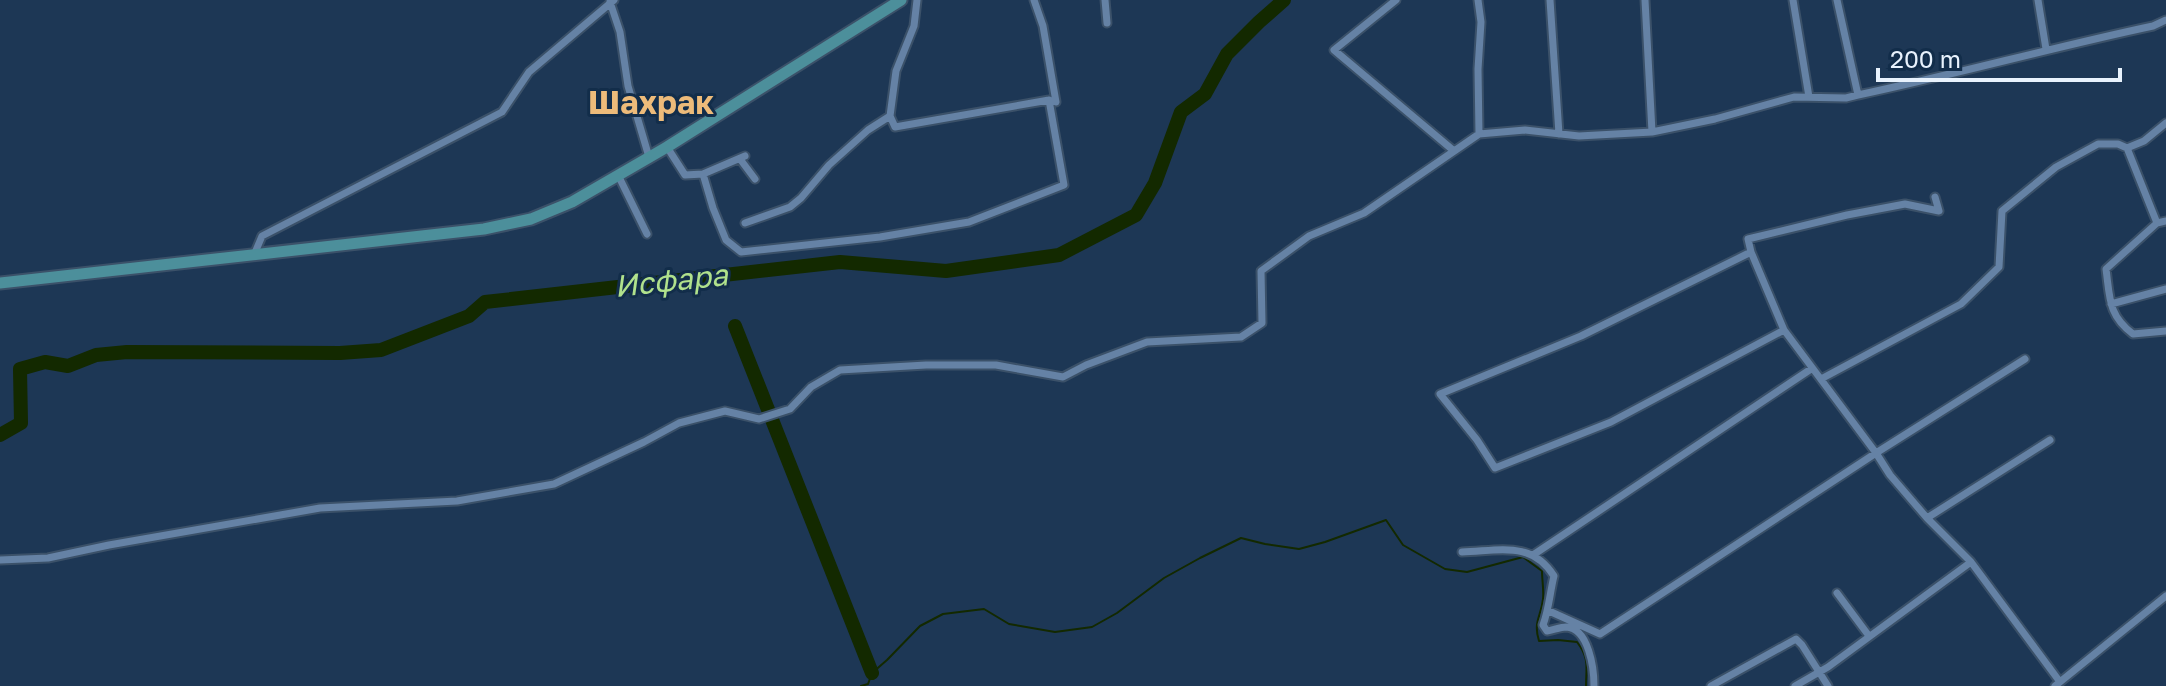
<svg xmlns="http://www.w3.org/2000/svg" width="2166" height="686" viewBox="0 0 2166 686" font-family="'Golos Text',sans-serif">
	<style>
		.lines { fill: none; stroke-linecap: round; stroke-linejoin: round }
		.stream { stroke: #132900; stroke-width: 2 }
		.river { stroke: #132900; stroke-width: 14 }
		.street-casing { stroke: #3b5169; stroke-width: 11 }
		.primary-casing { stroke: #3b5169; stroke-width: 15 }
		.street { stroke: #6582a5; stroke-width: 7 }
		.primary { stroke: #4c8f9b; stroke-width: 11 }
		.labels { text-anchor: middle; stroke-width: 6; stroke-linejoin: round; paint-order: stroke }
		.water-label { font-size: 30px; font-style: italic; fill: #b0e18c; stroke: #122d4a }
		.quarter-label { font-size: 32px; font-weight: bold; fill: #edbb7a; stroke: #122d4a }
	</style>
	<rect width="100%" height="100%" fill="#1d3755"/>
	<g class="lines">
		<!-- stream -->
		<path class="stream" d="M861 686 868 684 872 673 887 660 920 626 943 614 984 609 1009 624 1055 632 1092 627 1117 613 1164 578 1200 558 1241 538 1265 544 1299 549 1325 542 1386 520 1403 545 1445 569 1467 572 1523 557 1542 571C1542 580 1544 590 1543 599 1541 617 1533 622 1539 641L1558 640 1577 642C1590 659 1586 667 1586 686"/>
		<!-- river -->
		<path class="river" d="M735 326 872 673
			M0 435 21 423 20 369 45 362 68 366 96 355 127 352 340 353 381 350 469 316 485 302 840 262 946 271 1059 255 1136 215 1155 183 1181 112 1205 94 1227 54 1259 22 1284 0"/>
		<!-- street casing -->
		<g class="street-casing">
			<path id="street" d="M1105 0 1107 23
				M1396 0 1334 50 1454 151
				M1478 0 1481 22 1478 69 1479 134
				M1550 0 1559 134
				M1645 0 1652 132
				M1793 0 1809 97
				M1837 0 1858 95
				M2038 0 2046 49
				M610 2 620 32 628 86 649 157
				M890 116 895 127 1049 100 1056 102 1043 26 1034 0
				M667 147 685 175 703 174 713 208 726 240 741 252 880 237 969 222 1064 185 1049 100
				M2127 148 2144 141 2166 123
				M740 159 755 179
				M703 174 745 156
				M618 175 647 234
				M1935 197 1939 211 1905 204 1847 215 1748 239 1751 252 1784 330 1876 453 1890 475 1927 518 1971 562 2060 682
				M2166 221 2157 223 2106 269C2110 298 2108 315 2133 334L2166 331
				M745 223 790 207 801 198 829 165 868 130 890 116 896 71 914 26 917 0
				M1751 252 1581 336 1440 394 1477 440 1495 468 1611 422 1784 330
				M254 255 262 236 502 112 529 72 614 0
				M2111 304 2166 289
				M1821 379 1961 304 1999 267 2002 211 2056 167 2098 144H2118L2127 148 2157 223
				M1927 518 2050 440
				M1462 552C1499 551 1531 540 1554 576 1550 592 1549 609 1543 625L1547 631C1553 630 1561 627 1566 627 1589 628 1594 669 1594 686
				M1533 555 1811 369
				M0 560 48 558 109 545 320 508 457 501 554 484 644 442 679 423 725 411 759 419 790 409 811 387 840 370 926 365H996L1063 377 1086 365 1147 342 1241 337 1262 323 1261 271 1309 236 1364 213 1479 134 1525 130 1579 136 1652 132 1715 119 1794 97 1846 98 1858 95C1957 74 2054 47 2153 26L2166 20
				M1837 593 1869 636
				M1549 611 1600 634 1876 453 2025 359
				M1711 686 1796 639 1802 645 1828 686
				M1795 686 1828 667 1971 562
				M2055 686 2166 596"/>
		</g>
		<!-- primary casing -->
		<g class="primary-casing">
			<path id="primary" d="M0 283 484 229 531 219 572 202 667 147 901 0"/>
		</g>
		<!-- street -->
		<use href="#street" class="street"/>
		<!-- primary -->
		<use href="#primary" class="primary"/>
	</g>
	<g class="labels">
		<!-- water labels -->
		<g class="water-label">
			<text transform="translate(671 281) rotate(-6)" y="10">Исфара</text>
		</g>
		<!-- quarter labels -->
		<g class="quarter-label">
			<text x="651" y="114">Шахрак</text>
		</g>
	</g>
	<!-- scale -->
	<path d="M1878 68v12h242v-12" fill="none" stroke="#e8f2fd" stroke-width="4"/>
	<text x="1890" y="68" font-size="24" fill="#e8f2fd" stroke="#122d4a" stroke-width="6" paint-order="stroke">200 m</text>
</svg>
